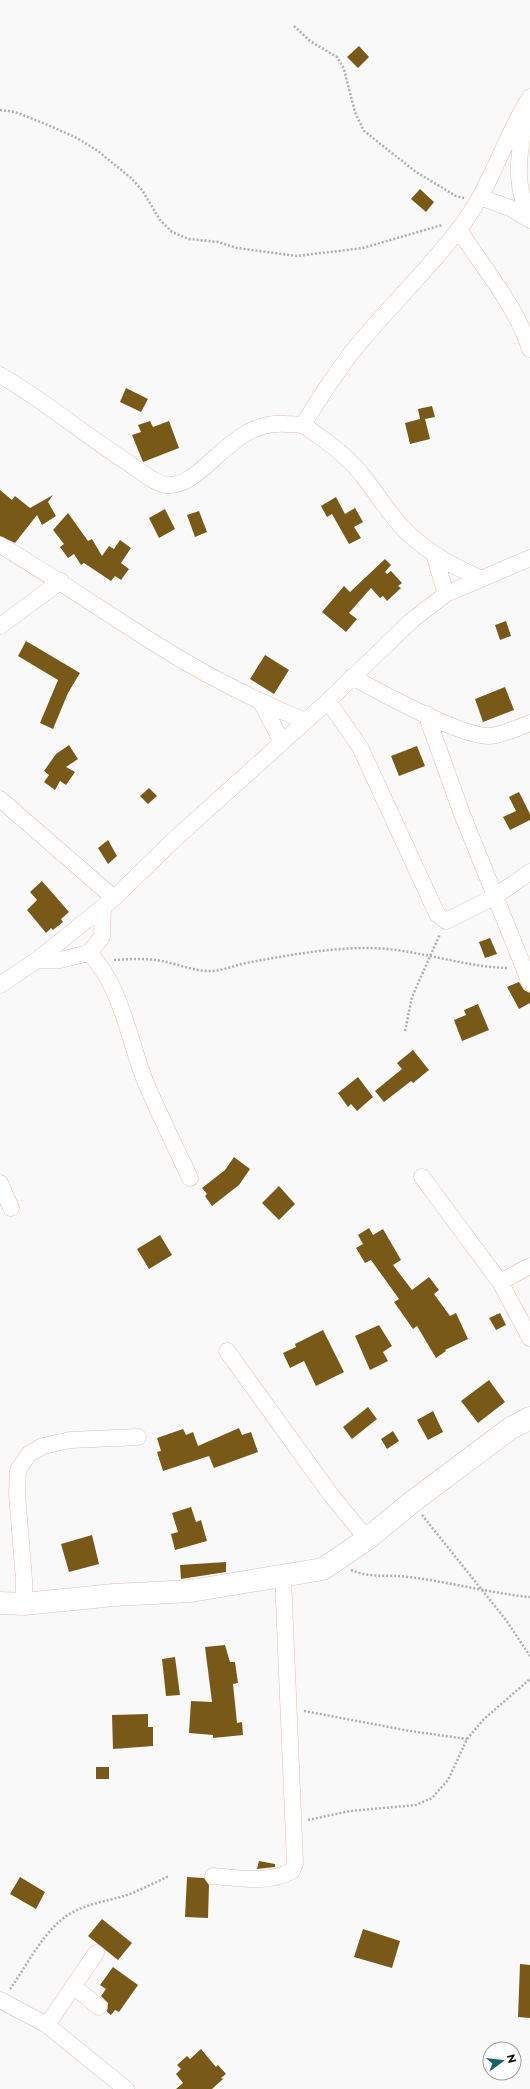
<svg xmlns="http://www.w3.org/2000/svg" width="530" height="2089" viewBox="0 0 530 2089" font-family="Montserrat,sans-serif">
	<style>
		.building { fill: #795917 }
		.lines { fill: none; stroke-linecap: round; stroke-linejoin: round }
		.street-casing { stroke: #e1bfac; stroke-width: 17 }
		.secondary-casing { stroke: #e1bfac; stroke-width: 23 }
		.path { stroke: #b1aeac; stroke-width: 2.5; stroke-dasharray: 2 2; stroke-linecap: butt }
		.street { stroke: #fff; stroke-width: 16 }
		.secondary { stroke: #fff; stroke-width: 22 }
	</style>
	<rect width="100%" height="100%" fill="#f9f9f9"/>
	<!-- building -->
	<path class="building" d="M359 46 369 57 358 68 347 57Z
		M420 189 434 202 426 212 411 199Z
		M126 388 148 399 141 412 120 402Z
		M432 406 435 417 425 419 430 439 410 444 405 423 420 419 418 409Z
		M150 421 153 427 169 421 179 448 143 462 132 435 141 432 138 425Z
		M0 490 12 500 15 496 30 508 53 495 48 502 56 516 42 525 37 515 15 543 0 536Z
		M336 497 345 514 355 508 363 522 354 527 361 538 349 544 332 514 327 517 321 506Z
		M165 509 175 529 159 538 149 518Z
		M199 511 207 532 195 537 187 515Z
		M68 513 88 541 92 539 102 556 109 546 114 549 120 540 131 548 121 563 129 569 121 580 115 576 111 581 84 563 81 565 74 554 68 558 60 547 64 544 53 530Z
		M385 559 391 565 385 572 387 574 391 571 402 583 398 586 401 588 387 601 383 596 380 598 371 588 349 613 357 619 346 632 322 612 344 586 350 592Z
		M506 621 511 636 500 640 495 625Z
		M26 641 80 673 68 693 53 729 40 723 58 680 18 656Z
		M265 655 289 670 274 694 250 679Z
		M505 687 514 710 483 722 475 699Z
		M69 745 78 759 66 767 75 772 66 785 60 781 55 790 44 782 49 775 44 771 56 754Z
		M417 746 425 766 399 776 391 756Z
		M149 788 157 796 148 804 140 796Z
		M519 792 530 814V820L510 830 503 817 516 811 509 797Z
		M108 840 117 856 108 864 98 848Z
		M42 881 69 912 61 919 63 922 53 930 51 928 46 933 27 910 37 900 30 892Z
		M490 938 497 954 485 958 479 942Z
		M519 982 524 990 530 993V1003L519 1009 507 987Z
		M478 1004 489 1030 462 1041 454 1020 466 1015 464 1010Z
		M413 1050 429 1070 413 1083 411 1081 384 1102 375 1091 402 1069 397 1063Z
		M358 1077 373 1097 357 1111 351 1104 348 1107 338 1093Z
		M234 1157 250 1169 239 1185 212 1206 205 1196 207 1194 202 1188 225 1170Z
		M279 1186 295 1204 279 1220 262 1203Z
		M369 1228 373 1235 383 1229 401 1260 393 1265 412 1290 429 1277 439 1290 434 1294 450 1316 456 1313 468 1339 445 1350 446 1351 436 1358 417 1326 413 1329 394 1302 399 1299 371 1260 365 1263 356 1248 363 1244 358 1235Z
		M160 1235 172 1255 149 1269 137 1249Z
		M500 1313 506 1325 496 1330 489 1318Z
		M379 1325 392 1346 383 1352 388 1361 370 1370 355 1336Z
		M323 1330 344 1372 316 1386 304 1361 290 1368 283 1353 296 1347 295 1344Z
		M489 1380 505 1402 478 1423 461 1401Z
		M368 1407 377 1419 352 1439 343 1427Z
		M433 1411 443 1432 428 1440 417 1420Z
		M239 1428 242 1435 251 1432 258 1452 214 1468 209 1456 163 1471 157 1452 161 1451 157 1438 183 1429 186 1435 193 1432 198 1446Z
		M393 1431 399 1441 387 1449 381 1439Z
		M191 1507 196 1522 201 1520 207 1541 175 1550 171 1534 178 1532 172 1513Z
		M92 1535 99 1564 69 1572 61 1544Z
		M226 1562V1572L181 1579 180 1565Z
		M225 1645 230 1662H235L238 1683 233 1684 237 1723 242 1722 243 1735 213 1738V1735L189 1733 191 1701 212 1702 205 1647Z
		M175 1657 180 1695 166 1696 162 1659Z
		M148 1714V1727H153V1746L113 1749 112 1715Z
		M96 1767H109V1779H96Z
		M259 1861 275 1864V1867L257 1869Z
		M20 1877 45 1892 36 1909 10 1894Z
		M187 1877 204 1878 209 1885 208 1918 185 1917Z
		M102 1919 132 1943 118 1960 88 1936Z
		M363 1929 400 1941 392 1968 354 1957Z
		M520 1964 530 1965V2018L518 2017Z
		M113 1967 138 1985 119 2012 115 2010 111 2015 107 2012 108 2003 101 1996 106 1989 100 1985Z
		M201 2049 216 2067 218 2065 226 2074 221 2078 223 2079 212 2089H176L183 2083 176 2074 181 2069 177 2065 187 2056 190 2059Z"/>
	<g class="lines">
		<!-- street casing -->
		<g class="street-casing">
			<path id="street" d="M526 115C520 146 512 186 530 214
				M480 197 510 208 530 220
				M459 230C484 269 515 304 530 349
				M0 375C45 401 86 436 130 464 140 471 154 483 166 485 204 489 229 419 286 424 292 424 299 424 304 426 309 428 314 433 319 436 334 447 351 460 362 475 376 492 387 511 402 527 424 551 452 566 480 578
				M303 425C318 400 334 376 352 352 388 307 431 268 465 221 492 183 505 137 530 97
				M0 545C54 577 106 613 159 646 205 675 255 700 305 721
				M434 554 446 594
				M0 626 61 581
				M352 677C380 692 459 736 489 736 503 735 517 728 530 723
				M328 701 360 747 437 914 446 921 494 897 530 872
				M261 702 282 742
				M426 714 462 814 530 983
				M0 799 114 898
				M89 953C121 985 129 1040 145 1081 159 1114 175 1146 190 1178
				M37 960H60L89 953 102 937 103 907
				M0 985 37 960 114 898 177 837 328 701 411 621 446 594 530 558
				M422 1177 500 1282 530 1338
				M0 1183 11 1208
				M500 1282 530 1266
				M227 1351 331 1495 367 1539
				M24 1604V1580L17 1494 18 1470 29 1454 43 1446 70 1440 138 1437
				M213 1876C241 1878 266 1884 292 1871L295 1863 283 1577
				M73 1986 99 2007
				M0 2000 47 2025 126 2089
				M47 2025 96 1953"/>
		</g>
		<!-- secondary casing -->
		<g class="secondary-casing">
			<path id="secondary" d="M0 1603 24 1604 114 1595 191 1591 323 1569 367 1539 412 1502 511 1428 530 1418"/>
		</g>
		<!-- path -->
		<path class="path" d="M294 26 310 41 337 57 344 69 355 112 364 131 416 172 456 196 464 198
			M0 110 15 112 48 125 77 138 98 151 131 178 142 190 160 220 172 232 189 239 218 242 237 248 297 256 363 248 442 225
			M114 960C130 959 146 958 162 961 178 964 196 972 213 971 225 970 238 964 251 962 289 955 328 948 368 948 415 948 461 967 508 968
			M405 1031 412 997 440 934
			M422 1515 506 1620 530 1656
			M351 1570C372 1579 387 1574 409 1577 450 1582 489 1593 530 1597
			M304 1711 410 1731 467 1739
			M308 1820 350 1811 416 1805 432 1798 448 1780 467 1739 484 1719 530 1679
			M10 1989C28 1964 44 1929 71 1913 87 1904 107 1901 124 1896 139 1891 154 1883 169 1876"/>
		<!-- street -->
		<use href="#street" class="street"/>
		<!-- secondary -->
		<use href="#secondary" class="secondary"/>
	</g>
	<!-- north arrow -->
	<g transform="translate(502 2061) rotate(75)"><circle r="19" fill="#ffffff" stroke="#a29e9b"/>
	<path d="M0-3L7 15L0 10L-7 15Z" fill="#14636a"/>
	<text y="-6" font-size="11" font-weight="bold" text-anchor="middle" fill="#170c06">N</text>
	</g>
</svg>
